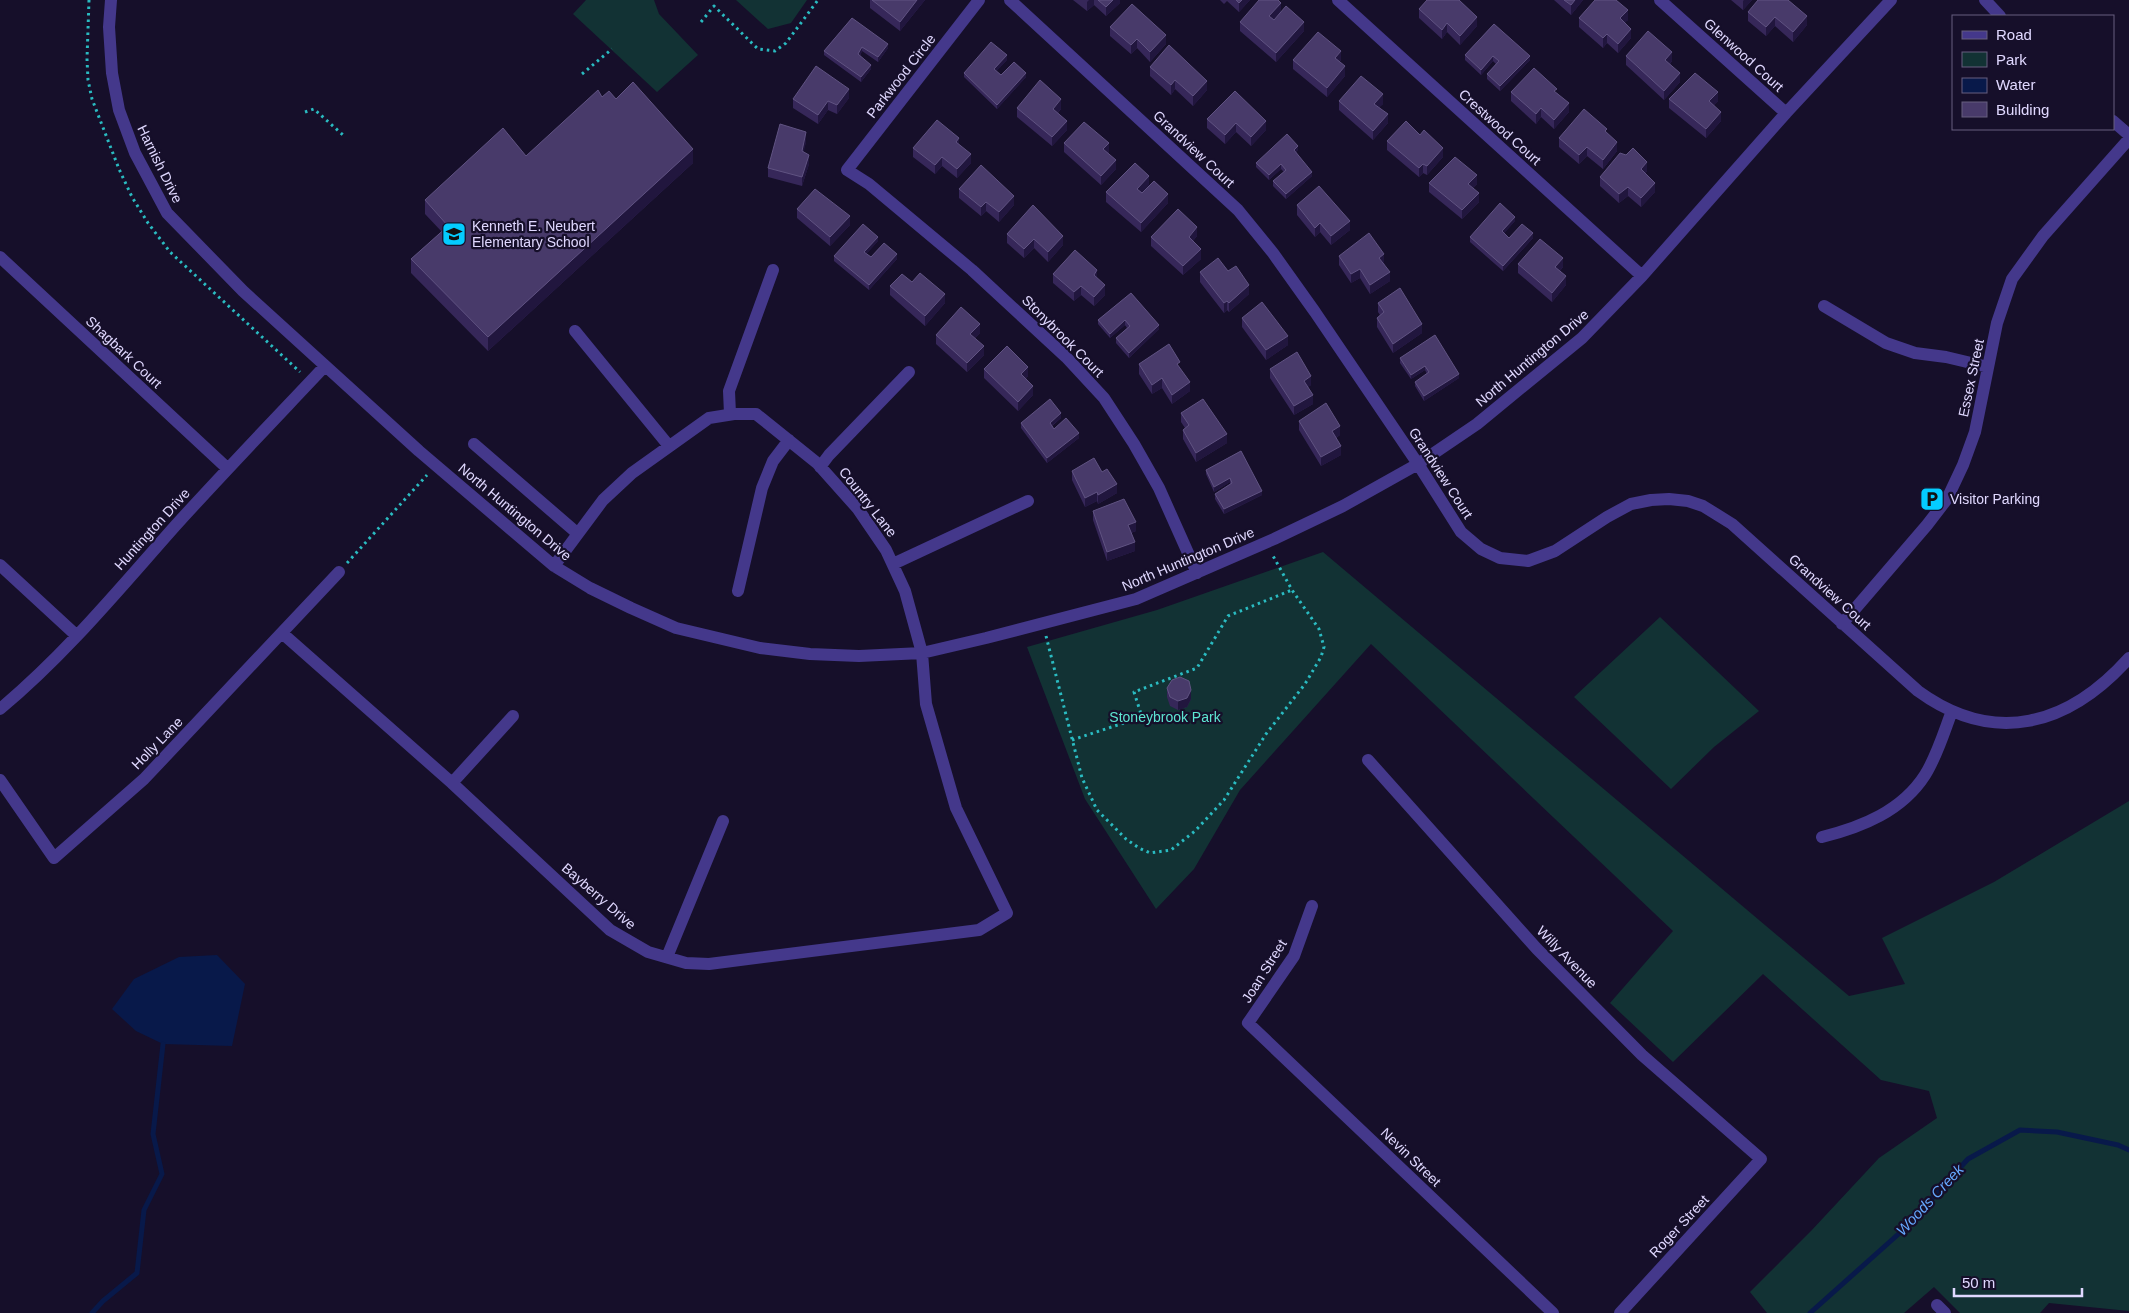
<svg xmlns="http://www.w3.org/2000/svg" width="2129" height="1313" viewBox="0 0 2129 1313" font-family="Arial,sans-serif">
	<style>
		.green { fill: #123234 }
		.water { fill: #08194a }
		.lines { fill: none; stroke-linecap: round; stroke-linejoin: round }
		.stream { stroke: #08194a; stroke-width: 5 }
		.path { stroke: #2abbc1; stroke-width: 3; stroke-dasharray: 2.5 4; stroke-linecap: butt }
		.minor { stroke: #44388b; stroke-width: 12 }
		.wall { fill: #362759 }
		.shaded-wall { fill: #21163e }
		.building { fill: #483a6a; stroke: #605382 }
		.labels { text-anchor: middle; stroke-width: 4.5; stroke-linejoin: round; paint-order: stroke }
		.street-label { font-size: 14px; fill: #e0d8ff; stroke: #160f2a }
		.poi-label { font-size: 14px; fill: #e0d8ff; stroke: #160f2a; text-anchor: start }
		.park-label { font-size: 14px; fill: #5de6d2; stroke: #160f2a }
		.water-label { font-size: 15px; font-style: italic; fill: #66a8ff; stroke: #160f2a }
	</style>
	<rect width="100%" height="100%" fill="#160f2a"/>
	<!-- green -->
	<path class="green" d="M586 0H654L659 14 698 55 657 92 573 14Z
		M736 0H807L791 23 768 29Z
		M1323 552 1849 996 1905 984 1882 938 1994 882 2129 801V1311L2049 1303 2040 1313H1960L1934 1287 1904 1313H1767L1750 1292 1811 1231 1879 1158 1937 1118 1929 1091 1881 1080 1763 974 1673 1062 1610 1003 1673 931 1371 644 1240 790 1194 869 1156 909 1085 799 1027 647 1157 610Z
		M1660 617 1759 711 1714 747 1671 789 1574 697Z"/>
	<!-- water -->
	<path class="water" d="M217 955 245 984 232 1046 163 1044 136 1031 112 1009 134 979 179 957Z"/>
	<g class="lines">
		<!-- stream -->
		<path class="stream" d="M92 1313 103 1301 137 1273 144 1210 162 1174 153 1134 163 1044
			M1810 1313 1903 1230 1968 1159 2020 1130 2057 1132 2118 1145 2129 1150"/>
		<!-- path -->
		<path class="path" d="M89 0 87 59 88 80 92 99 119 169 132 197 148 223 170 252 300 372
			M701 22 714 6 758 49 775 51 786 43 818 0
			M582 74 612 49
			M305 112 314 109 343 135
			M347 563 427 475
			M1046 636 1082 778 1097 810 1126 839 1139 848 1150 853 1171 850 1195 831 1224 800 1266 734 1305 684 1321 657 1324 647 1319 629 1292 590 1272 554
			M1072 740 1142 717 1134 692 1197 668 1228 616 1292 590"/>
		<!-- minor -->
		<path class="minor" d="M111 0 109 27 112 73 119 110 135 153 167 213 243 291 419 451 554 566 590 588 631 608 676 628 760 648 810 654 859 656 922 653 986 638 1136 599 1274 539 1343 506 1418 464 1477 424 1582 338 1642 276 1786 113 1891 0
			M979 0 847 170 869 184 972 270 1066 357 1104 398 1134 444 1159 488 1197 573
			M1010 0 1238 210 1273 253 1315 312 1418 464 1461 532 1481 549 1500 558 1528 561 1555 551 1607 517 1631 504 1651 500 1669 499 1688 501 1703 506 1732 524 1918 691C1995 747 2069 725 2129 658
			M1338 0 1642 276
			M1660 0 1786 113
			M1985 0 2000 16
			M2113 121 2129 135
			M0 257 227 468
			M1824 306 1886 343 1915 353 1946 357 1988 367
			M575 331 669 446
			M730 414 729 391 773 270
			M474 444 577 533
			M820 467 829 455 909 372
			M893 564 1028 501
			M0 565 77 636
			M738 591 762 488 773 461 789 440
			M1842 624 1927 525 1947 499 1963 465 1975 432 1997 323 2012 279 2043 236 2129 139
			M282 633 452 783 610 930 648 952 686 963 709 964 979 930 1007 913 956 808 926 704 922 653 905 591 886 550 858 509 817 463 756 414H734L709 418 632 473 603 500 554 566
			M0 709C66 654 120 588 176 525 225 471 275 419 325 366
			M1368 760 1537 949 1642 1055 1761 1159 1620 1313
			M0 780 54 858 144 779 339 572
			M452 783 513 716
			M1822 837C1862 827 1902 811 1925 775 1937 756 1944 732 1952 711
			M1312 906 1294 956 1248 1023 1553 1313
			M667 957 723 821
			M1937 1305 1945 1313"/>
	</g>
	<!-- wall -->
	<path class="wall" d="M870 0H925L900 31 870 8Z
		M1073 0H1120V3L1106 16 1094 5 1087 11Z
		M1220 0H1250L1239 12 1227 1 1224 4Z
		M1554 0H1583L1571 15Z
		M1731 0H1752L1743 10Z
		M1758 0 1807 25 1793 42 1775 26 1766 36 1748 21V12Z
		M1419 9 1477 26 1460 45 1447 32 1442 39 1419 18Z
		M852 18 888 48 878 62 862 51 860 56 871 69 861 82 824 55V51Z
		M1579 18 1628 20 1625 22 1631 38 1618 53 1607 43 1603 48 1579 27Z
		M1240 22 1304 31 1276 62 1240 31Z
		M1494 24 1530 60 1500 91 1487 79V74L1496 64 1493 61 1481 75 1465 60V55Z
		M1110 27 1166 44 1150 62 1137 48 1131 54 1110 36Z
		M1626 56 1672 61 1670 64 1680 82 1664 100 1626 65Z
		M1007 60 996 71 1001 75 1026 77 997 109 964 77V73Z
		M1293 60H1341L1339 62 1345 76 1327 97 1293 69Z
		M1150 67 1207 90 1193 106 1175 89 1171 95 1150 76Z
		M1235 91 1266 130 1251 146 1236 132 1225 144 1207 128V119Z
		M1511 92 1557 93 1569 112 1554 129 1541 117 1536 124 1511 101Z
		M602 97 616 99 693 163 488 351 411 273V259L442 232 425 214V200L526 156Z
		M849 98 837 114 828 110 818 124 793 108V99Z
		M1669 99 1718 101 1714 105 1721 121 1706 138 1669 108Z
		M1339 101 1383 104 1379 107 1388 123 1373 140 1339 110Z
		M1017 108 1061 109 1058 113 1067 130 1052 146 1017 117Z
		M1607 133 1617 151 1603 169 1587 156 1579 164 1559 147V138Z
		M1420 135 1443 157 1427 175 1423 173 1419 177 1387 150V141Z
		M806 142 803 152 809 164 802 186 768 177V168Z
		M1064 143 1109 152 1108 153 1116 169 1101 185 1064 152Z
		M959 145 971 163 957 178 942 166 935 174 913 157V148Z
		M1298 150 1296 152 1312 176 1286 199 1273 186V181L1284 172 1281 169 1269 180 1256 167V163Z
		M1647 171 1645 174 1655 192 1641 207 1628 196 1619 203 1600 186V177Z
		M1429 183 1477 184 1473 188 1479 202 1462 219 1429 192Z
		M959 189 1014 205 999 222 986 211 981 216 959 198Z
		M1106 192 1168 203 1141 232 1106 202Z
		M1297 205 1350 230 1331 245 1320 232 1315 237 1297 215Z
		M797 209 850 225 830 246 797 218Z
		M1515 221 1504 233 1509 238H1533L1503 271 1470 242V237Z
		M1007 234 1063 245 1048 262 1034 248 1024 258 1007 243Z
		M1197 236 1193 241 1201 259 1183 275 1151 246V237Z
		M878 241 866 254 871 257 897 259 869 290 834 261V256Z
		M1339 256 1384 263 1390 281 1370 294 1360 278 1351 283 1339 265Z
		M1518 264 1563 267 1560 271 1566 285 1552 302 1518 273Z
		M1228 271 1249 294 1229 312 1227 310 1224 313 1200 282V272Z
		M1053 274 1097 278 1105 295 1094 306 1081 295 1074 301 1053 283Z
		M912 282 945 303 925 326 890 295V286Z
		M1131 293 1159 329 1129 358 1116 343V338L1127 328 1125 325 1110 338 1098 324V320Z
		M1378 303 1422 333 1393 353 1377 327V318L1380 315 1378 312Z
		M1242 318 1288 345 1266 360 1242 327Z
		M980 333 975 338 984 355 967 372 936 344V335Z
		M1435 335 1459 378 1424 401 1415 386V382L1427 374 1425 370 1411 379 1400 363V358Z
		M1139 364 1180 369 1190 391 1172 404 1162 388 1152 394 1139 374Z
		M984 369 1028 376 1026 378 1033 395 1018 411 984 378Z
		M1270 369 1311 385 1308 387 1313 404 1294 415 1270 378Z
		M1181 413 1227 443 1196 462 1183 439V430L1185 428 1181 422Z
		M1061 418 1052 426 1054 429 1079 438 1047 463 1021 428V423Z
		M1299 421 1340 435 1336 438 1341 455 1321 466 1299 430Z
		M1241 451 1262 495 1224 514 1215 499V494L1230 484V482L1214 492 1206 474V470Z
		M1072 471 1102 472 1117 493 1098 504 1097 501 1085 507 1072 480Z
		M1093 511 1136 531 1131 533 1135 551 1107 561 1093 520Z
		M1167 688 1191 699 1187 707 1178 710 1170 706 1167 697Z"/>
	<!-- shaded-wall -->
	<path class="shaded-wall" d="M917 0H925L900 31V22Z
		M1089 0H1094V5L1087 11V2Z
		M1113 0H1120V3L1106 16V7Z
		M1242 0H1250L1239 12V3Z
		M1575 0H1583L1571 15V5Z
		M1744 0H1752L1743 10V1Z
		M1281 3V12L1269 25V16Z
		M1628 10V20L1620 27V18Z
		M1807 16V25L1793 42V32Z
		M1477 17V26L1460 45V36Z
		M1775 17V26L1766 36V27Z
		M1304 22V31L1276 62V53Z
		M1447 23V32L1442 39V30Z
		M1631 29V38L1618 53V44Z
		M1607 34V43L1603 48V38Z
		M1166 35V44L1150 62V52Z
		M1137 39V48L1131 54V45Z
		M888 44V48L878 62V57Z
		M862 47V51L858 59V54Z
		M1341 51V60L1335 67V58Z
		M1672 52V61L1665 69V60Z
		M1007 55V60L994 74V69Z
		M1493 56V61L1481 75V70Z
		M1530 56V60L1500 91V86Z
		M871 65V69L861 82V77Z
		M1345 66V76L1327 97V88Z
		M1026 73V77L997 109V105Z
		M1680 73V82L1664 100V91Z
		M1175 80V89L1171 95V85Z
		M1207 81V90L1193 106V96Z
		M849 89V98L837 114V105Z
		M1718 92V101L1709 110V101Z
		M1383 94V104L1374 113V104Z
		M1061 99V109L1053 118V109Z
		M828 101V110L818 124V115Z
		M1569 103V112L1554 129V120Z
		M1541 108V117L1536 124V114Z
		M1721 112V121L1706 138V129Z
		M1388 114V123L1373 140V131Z
		M1067 121V130L1052 146V137Z
		M1266 121V130L1251 146V137Z
		M1236 123V132L1225 144V135Z
		M806 132V142L802 161V151Z
		M959 138V147L956 142Z
		M1617 142V151L1603 169V160Z
		M1109 143V152L1103 158V149Z
		M1298 146V150L1294 154V150Z
		M1587 147V156L1579 164V155Z
		M1443 148V157L1427 175V166Z
		M693 149V163L488 351V337Z
		M971 154V163L957 178V169Z
		M809 155V164L802 186V177Z
		M942 157V166L935 174V165Z
		M1116 160V169L1101 185V176Z
		M1647 162V171L1641 179V169Z
		M1281 164V169L1269 180V175Z
		M1423 164V173L1419 177V168Z
		M1312 172V176L1286 199V194Z
		M1477 175V184L1468 193V184Z
		M1149 176V185L1137 199V189Z
		M1655 183V192L1641 207V198Z
		M1628 187V196L1619 203V194Z
		M1479 193V202L1462 219V210Z
		M1168 194V203L1141 232V223Z
		M1014 196V205L999 222V212Z
		M986 202V211L981 216V207Z
		M850 216V225L830 246V237Z
		M1515 217V221L1502 236V231Z
		M1350 221V230L1331 245V236Z
		M1320 223V232L1315 237V228Z
		M1197 227V236L1189 246V237Z
		M1533 233V238L1503 271V266Z
		M1063 236V245L1048 262V252Z
		M878 237V241L864 257V252Z
		M1034 239V248L1024 258V249Z
		M1201 249V259L1183 275V266Z
		M897 254V259L869 290V285Z
		M1384 254V263L1379 267V258Z
		M1563 258V267L1555 277V267Z
		M1360 269V278L1351 283V274Z
		M1097 270V279L1094 275Z
		M1390 272V281L1370 294V285Z
		M1566 276V285L1552 302V293Z
		M1105 285V295L1094 306V297Z
		M1249 285V294L1229 312V303Z
		M1081 286V295L1074 301V292Z
		M945 294V303L925 326V316Z
		M1227 301V310L1224 313V303Z
		M1125 320V325L1110 338V334Z
		M980 324V333L970 343V334Z
		M1422 324V333L1393 353V344Z
		M1159 325V329L1129 358V353Z
		M1288 336V345L1266 360V350Z
		M984 346V355L967 372V363Z
		M1425 366V370L1411 379V375Z
		M1028 367V376L1021 383V374Z
		M1459 374V378L1424 401V396Z
		M1311 376V385L1304 390V381Z
		M1162 378V388L1152 394V385Z
		M1190 382V391L1172 404V395Z
		M1033 386V395L1018 411V402Z
		M1313 395V404L1294 415V406Z
		M1061 413V418L1050 427V423Z
		M1340 426V435L1332 440V431Z
		M1079 433V438L1047 463V458Z
		M1227 434V443L1196 462V453Z
		M1341 446V455L1321 466V457Z
		M1230 478V482L1214 492V487Z
		M1117 484V493L1098 504V495Z
		M1262 491V495L1224 514V509Z
		M1097 492V501L1085 507V498Z
		M1136 522V531L1128 534V525Z
		M1135 542V551L1107 561V552Z
		M1191 690V699L1187 707 1178 710V701Z"/>
	<!-- building -->
	<path class="building" d="M872 0H917L900 22Z
		M1098 0H1113L1106 7Z
		M1236 0H1242L1239 3Z
		M1259 0H1278L1281 3 1269 16 1274 20 1286 6 1304 22 1276 53 1240 22Z
		M1427 0H1459L1477 17 1460 36 1447 23 1442 30 1419 9Z
		M1564 0H1575L1571 5Z
		M1595 0H1616L1628 10 1620 18 1631 29 1618 44 1607 34 1603 38 1579 18Z
		M1758 0H1788L1807 16 1793 32 1775 17 1766 27 1748 12Z
		M1132 4 1166 35 1150 52 1137 39 1131 45 1110 27Z
		M852 18 888 44 878 57 862 47 858 54 871 65 861 77 824 51Z
		M1494 24 1530 56 1500 86 1487 74 1499 61 1493 56 1481 70 1465 55Z
		M1648 31 1672 52 1665 60 1680 73 1664 91 1626 56Z
		M1318 32 1341 51 1335 58 1345 66 1327 88 1293 60Z
		M991 42 1007 55 994 69 1001 75 1014 62 1026 73 997 105 964 73Z
		M1169 45 1207 81 1193 96 1175 80 1171 85 1150 67Z
		M816 66 849 89 837 105 828 101 818 115 793 99Z
		M1534 68 1557 89 1554 91 1569 103 1554 120 1541 108 1536 114 1511 92Z
		M1695 73 1718 92 1709 101 1721 112 1706 129 1669 99Z
		M1361 76 1383 94 1374 104 1388 114 1373 131 1339 101Z
		M1040 80 1061 99 1053 109 1067 121 1052 137 1017 108Z
		M633 82 693 149 488 337 411 259 448 226 425 200 503 128 526 156 598 90 602 97 609 91 616 99Z
		M1235 91 1266 121 1251 137 1236 123 1225 135 1207 119Z
		M1584 109 1607 129 1605 131 1617 142 1603 160 1587 147 1579 155 1559 138Z
		M937 120 959 138 956 142 971 154 957 169 942 157 935 165 913 148Z
		M1406 121 1420 135 1424 130 1443 148 1427 166 1423 164 1419 168 1387 141Z
		M1084 122 1109 143 1103 149 1116 160 1101 176 1064 143Z
		M780 124 806 132 802 151 809 155 802 177 768 168Z
		M1287 134 1298 146 1294 150 1312 172 1286 194 1273 181 1286 170 1281 164 1269 175 1256 163Z
		M1633 148 1647 162 1641 169 1655 183 1641 198 1628 187 1619 194 1600 177 1620 153 1626 155Z
		M1455 157 1477 175 1468 184 1479 193 1462 210 1429 183Z
		M1135 163 1149 176 1137 189 1142 193 1154 181 1168 194 1141 223 1106 192Z
		M981 165 1014 196 999 212 986 202 981 207 959 189Z
		M1319 186 1350 221 1331 236 1320 223 1315 228 1297 205Z
		M815 189 850 216 830 237 797 209Z
		M1500 203 1515 217 1502 231 1509 238 1522 224 1533 233 1503 266 1470 237Z
		M1033 205 1063 236 1048 252 1034 239 1024 249 1007 234Z
		M1178 209 1197 227 1189 237 1201 249 1183 266 1151 237Z
		M863 224 878 237 864 252 871 257 884 243 897 254 869 285 834 256Z
		M1369 233 1384 254 1379 258 1390 272 1370 285 1360 269 1351 274 1339 256Z
		M1540 239 1563 258 1555 267 1566 276 1552 293 1518 264Z
		M1075 250 1097 270 1094 275 1105 285 1094 297 1081 286 1074 292 1053 274Z
		M1218 258 1228 271 1236 266 1249 285 1229 303 1227 301 1224 303 1200 272Z
		M920 273 945 294 925 316 890 286 902 274 912 282Z
		M1400 288 1422 324 1393 344 1377 318 1384 312 1378 303Z
		M1131 293 1159 325 1129 353 1116 338 1130 326 1125 320 1110 334 1098 320Z
		M1262 302 1288 336 1266 350 1242 318Z
		M961 307 980 324 970 334 984 346 967 363 936 335Z
		M1435 335 1459 374 1424 396 1415 382 1429 372 1425 366 1411 375 1400 358Z
		M1169 344 1180 362 1177 364 1190 382 1172 395 1162 378 1152 385 1139 364Z
		M1007 346 1028 367 1021 374 1033 386 1018 402 984 369Z
		M1297 352 1311 376 1304 381 1313 395 1294 406 1270 369Z
		M1050 399 1061 413 1050 423 1054 429 1066 418 1079 433 1047 458 1021 423Z
		M1203 399 1227 434 1196 453 1183 430 1189 425 1181 413Z
		M1326 403 1340 426 1332 431 1341 446 1321 457 1299 421Z
		M1241 451 1262 491 1224 509 1215 494 1232 483 1230 478 1214 487 1206 470Z
		M1094 458 1102 472 1107 469 1117 484 1098 495 1097 492 1085 498 1072 471Z
		M1124 499 1136 522 1128 525 1135 542 1107 552 1093 511Z
		M1180 677 1189 681 1191 690 1187 698 1178 701 1170 697 1167 688 1172 680Z"/>
	<!-- icons -->
	<defs>
		<g id="school-square" transform="scale(1.25)"><rect x="-9" y="-9" width="18" height="18" rx="4" fill="#04ccff" stroke="#160f2a"/><path d="M0-5L7-2L0 1L-7-2ZM-4 1L0 2.5L4 1V4Q0 6-4 4Z" fill="#111"/></g>
		<g id="parking-square" transform="scale(1.25)"><rect x="-9" y="-9" width="18" height="18" rx="4" fill="#04ccff" stroke="#160f2a"/><path d="M-3.5-5.5H1a3.5 3.5 0 0 1 0 7H-1V5.5H-3.5ZM-1-3.4V-.6H.8a1.4 1.4 0 0 0 0-2.8Z" fill="#111"/></g>
	</defs>
	<g fill-rule="evenodd">
		<use href="#school-square" x="454" y="234"/>
		<use href="#parking-square" x="1932" y="499"/>
	</g>
	<g class="labels">
		<!-- street labels -->
		<g class="street-label">
			<text transform="translate(1744 55) rotate(42)" y="5">Glenwood Court</text>
			<text transform="translate(901 76) rotate(-52)" y="5">Parkwood Circle</text>
			<text transform="translate(1500 127) rotate(42)" y="5">Crestwood Court</text>
			<text transform="translate(1194 149) rotate(43)" y="5">Grandview Court</text>
			<text transform="translate(160 164) rotate(64)" y="5">Harnish Drive</text>
			<text transform="translate(1063 336) rotate(45)" y="5">Stonybrook Court</text>
			<text transform="translate(124 352) rotate(43)" y="5">Shagbark Court</text>
			<text transform="translate(1532 358) rotate(-40)" y="5">North Huntington Drive</text>
			<text transform="translate(1971 378) rotate(-78)" y="5">Essex Street</text>
			<text transform="translate(1441 473) rotate(57)" y="5">Grandview Court</text>
			<text transform="translate(868 502) rotate(52)" y="5">Country Lane</text>
			<text transform="translate(515 512) rotate(40)" y="5">North Huntington Drive</text>
			<text transform="translate(152 529) rotate(-48)" y="5">Huntington Drive</text>
			<text transform="translate(1188 559) rotate(-23)" y="5">North Huntington Drive</text>
			<text transform="translate(1830 592) rotate(42)" y="5">Grandview Court</text>
			<text transform="translate(157 743) rotate(-46)" y="5">Holly Lane</text>
			<text transform="translate(599 896) rotate(41)" y="5">Bayberry Drive</text>
			<text transform="translate(1567 957) rotate(46)" y="5">Willy Avenue</text>
			<text transform="translate(1264 971) rotate(-58)" y="5">Joan Street</text>
			<text transform="translate(1411 1157) rotate(44)" y="5">Nevin Street</text>
			<text transform="translate(1679 1226) rotate(-47)" y="5">Roger Street</text>
		</g>
		<!-- poi labels -->
		<g class="poi-label">
			<text x="472" y="231">Kenneth E. Neubert<tspan x="472" dy="16">Elementary School</tspan></text>
			<text x="1950" y="504">Visitor Parking</text>
		</g>
		<!-- park labels -->
		<g class="park-label">
			<text x="1165" y="722">Stoneybrook Park</text>
		</g>
		<!-- water labels -->
		<g class="water-label">
			<text transform="translate(1930 1200) rotate(-47)" y="5">Woods Creek</text>
		</g>
	</g>
	<!-- legend -->
	<rect x="1952" y="15" width="162" height="115" fill="#160f2a" stroke="#675f7f"/>
	<rect x="1962" y="31" width="25" height="8" fill="#44388b" stroke="#675f7f"/>
	<text x="1996" y="40" font-size="15" fill="#e0d8ff">Road</text>
	<rect x="1962" y="52" width="25" height="15" fill="#123234" stroke="#675f7f"/>
	<text x="1996" y="65" font-size="15" fill="#e0d8ff">Park</text>
	<rect x="1962" y="78" width="25" height="15" fill="#08194a" stroke="#675f7f"/>
	<text x="1996" y="90" font-size="15" fill="#e0d8ff">Water</text>
	<rect x="1962" y="102" width="25" height="15" fill="#483a6a" stroke="#675f7f"/>
	<text x="1996" y="115" font-size="15" fill="#e0d8ff">Building</text>
	<!-- scale -->
	<path d="M1954 1288v8h128v-8" fill="none" stroke="#e0d8ff" stroke-width="2.5"/>
	<text x="1962" y="1288" font-size="15" fill="#e0d8ff" stroke="#160f2a" stroke-width="4" paint-order="stroke">50 m</text>
</svg>
